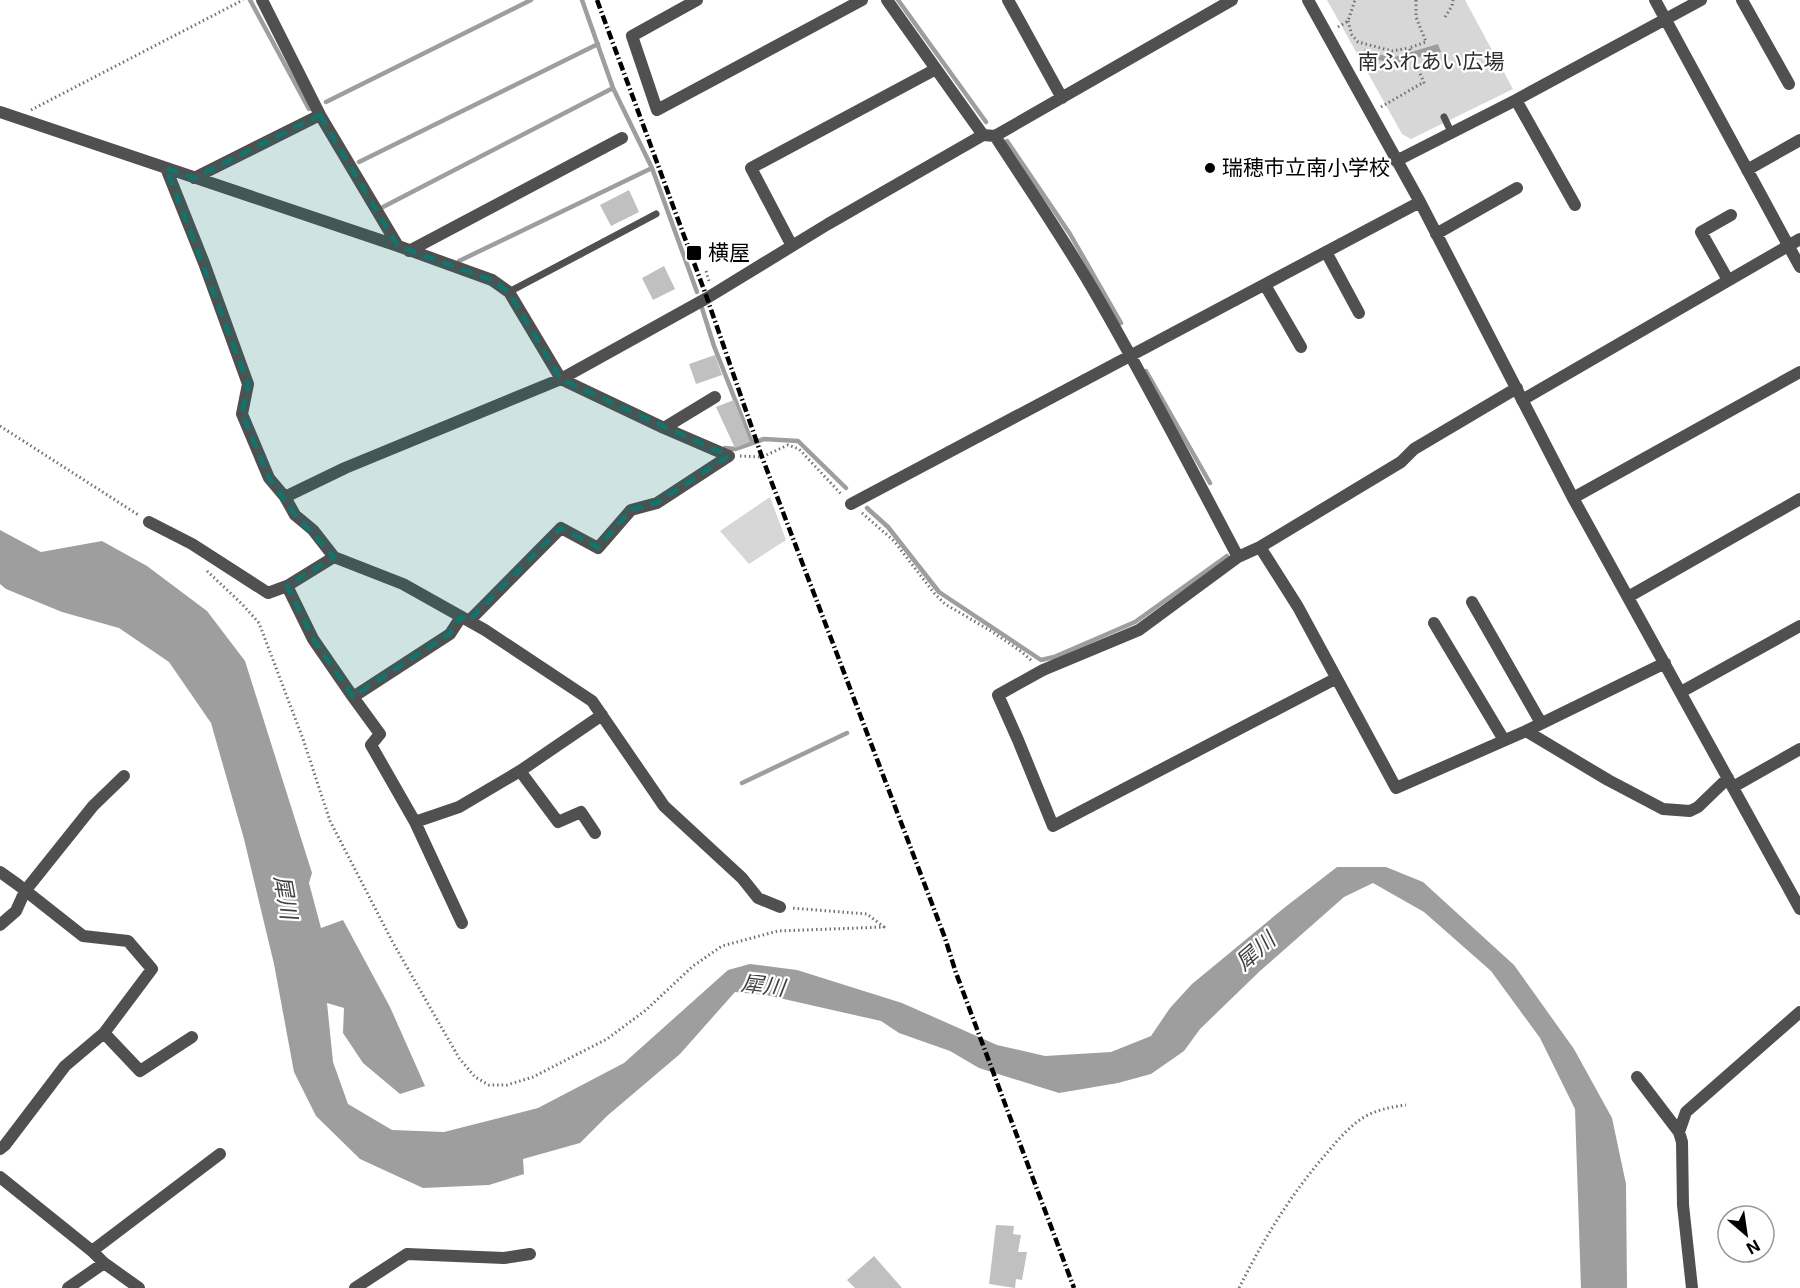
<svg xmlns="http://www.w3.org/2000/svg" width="1800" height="1288" viewBox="0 0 1800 1288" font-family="Inter,'Noto Sans JP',sans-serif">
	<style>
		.green { fill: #d7d7d7 }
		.water { fill: #9e9e9e }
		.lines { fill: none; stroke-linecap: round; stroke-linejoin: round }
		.stream { stroke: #9e9e9e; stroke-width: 4.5 }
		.building { fill: #c0c0c0 }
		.path { stroke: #727272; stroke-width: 3; stroke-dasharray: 1.5 3; stroke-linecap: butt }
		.service { stroke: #505050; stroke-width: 7 }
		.minor { stroke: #505050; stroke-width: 12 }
		.tertiary { stroke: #505050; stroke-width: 12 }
		.rail { stroke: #000; stroke-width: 4.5; stroke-dasharray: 9 3 1.5 3; stroke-linecap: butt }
		.marked { fill: #0f766e; fill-opacity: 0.2; stroke: #0f766e; stroke-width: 4.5; stroke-dasharray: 12 8; stroke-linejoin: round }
		.poi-dot { fill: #000; stroke: #fff; stroke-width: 2 }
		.labels { text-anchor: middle; stroke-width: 4.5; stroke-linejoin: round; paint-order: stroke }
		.park-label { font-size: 21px; fill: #2e2e2e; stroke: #fff }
		.poi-label { font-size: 21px; fill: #000; stroke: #fff; text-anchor: start }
		.water-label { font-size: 22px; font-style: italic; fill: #3f3f3f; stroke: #fff }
	</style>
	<rect width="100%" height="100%" fill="#fff"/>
	<!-- green -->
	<path class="green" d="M1327 0H1465L1513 89 1411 139 1402 134Z
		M770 497 786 540 749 564 720 531Z"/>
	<!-- water -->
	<path class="water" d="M1438 44 1441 52 1395 63 1367 58 1364 49 1391 58Z
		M0 530 41 552 102 541 147 566 207 611 245 661 312 873 309 883 321 928 343 920 390 1007 425 1086 400 1094 363 1063 343 1033 344 1008 327 1003 333 1062 348 1104 392 1130 444 1132 538 1108 624 1063 728 970 750 964 797 970 902 1003 997 1045 1045 1056 1111 1052 1151 1036 1170 1008 1192 984 1284 908 1337 867H1386L1423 882 1514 965 1574 1049 1612 1118 1626 1184 1627 1288H1581L1575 1109 1540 1038 1491 971 1424 912 1373 883 1344 897 1260 971 1200 1029 1184 1051 1151 1074 1118 1083 1059 1093 979 1068 950 1051 899 1033 881 1021 766 995 735 992 680 1054 607 1116 580 1143 523 1159 524 1174 489 1185 423 1188 360 1159 316 1116 294 1072 274 964 244 839 211 723 169 662 119 628 62 612 6 589 0 584Z"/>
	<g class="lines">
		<!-- stream -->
		<path class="stream" d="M250 0 309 109
			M582 0 613 88 652 168 697 292
			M898 0 986 122
			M326 102 531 0
			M1007 141 1070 234 1121 323
			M359 162 598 44
			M383 207 613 88
			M459 261 652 168
			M701 305 714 346 752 443
			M1146 371 1210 483
			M725 448 735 449 764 439 798 441 846 488
			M867 508 888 527 939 592 1041 660 1054 657 1135 622 1227 556
			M742 783 847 733"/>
	</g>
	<!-- building -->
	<path class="building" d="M629 190 639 212 611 226 600 205Z
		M664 266 675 289 653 300 642 278Z
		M715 355 722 375 696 384 689 364Z
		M734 400 750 442 735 448 716 407Z
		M996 1225 1014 1226 1013 1234 1021 1235 1018 1252H1027L1022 1280 1016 1279 1015 1288 989 1284Z
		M874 1256 902 1288H855L847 1280Z"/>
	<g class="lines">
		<!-- path -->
		<path class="path" d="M1416 0V17L1426 42 1409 48 1425 85
			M1445 17 1452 6 1453 0
			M1348 21 1352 35 1358 42 1392 51 1409 48
			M1338 27 1348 21 1355 0
			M1381 107 1424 82
			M31 110 243 0
			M706 271 709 281
			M0 426 140 516
			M740 456 762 457 788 445 799 449 842 495
			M862 513 894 541 934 593 945 604 991 631 1022 652 1032 661
			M207 571 242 604 259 623 303 739 330 821 392 941 459 1058 475 1077 489 1085H507L533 1077 607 1039 646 1010 693 966 722 946 778 931 884 927 867 914 791 908
			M1239 1288C1263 1240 1291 1194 1326 1154 1338 1140 1350 1125 1366 1116 1379 1109 1392 1107 1406 1105"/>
		<!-- service -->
		<path class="service" d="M1444 117 1452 134
			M509 292 656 214"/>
		<!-- minor -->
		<path class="minor" d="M262 0 320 115 398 246
			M697 0 632 36 657 110 862 0
			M887 0 983 135
			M1008 0 1062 98
			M1308 0 1420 202 1573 498 1800 909
			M1655 0 1800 267
			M1742 0 1789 84
			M1516 100 1575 205
			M0 112 398 246 492 280 509 292 561 379 664 428 729 456
			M995 136C1030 190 1066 242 1098 298 1147 383 1192 470 1238 557
			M1396 161 1516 100 1701 0
			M166 168 204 263 248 384 242 414 269 478 285 497 295 515 313 530 334 557 403 584 485 630 592 701 664 806 742 878 758 898 780 907
			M1747 170 1800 140
			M194 178 320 115
			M1436 234 1517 188
			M792 246 751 168 936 69
			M409 251 622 138
			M1326 252 1359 313
			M1728 280 1701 232 1731 215
			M1265 285 1301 347
			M664 428 715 397
			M285 497 345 468 561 379 707 298 828 224 983 135 995 136 1232 0
			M1573 498 1800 372
			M851 504 1420 202
			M149 522 192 544 268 593 287 586 334 557
			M1260 547 1298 607 1396 788 1526 731 1665 663
			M287 586 313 639 353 697
			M1628 597 1800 499
			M1472 602 1541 723
			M461 617 450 634 353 697 380 734 371 745 415 822 462 923
			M469 621 561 528 598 548 631 510 657 503 729 456
			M1434 623 1504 740
			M1335 679 1053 826 1018 740 998 695 1043 670 1139 630 1238 557 1260 547 1401 462 1414 449 1517 388
			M1681 692 1800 626
			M1526 731 1608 780 1663 809 1690 811 1698 807 1728 778
			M520 771 558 822 581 812 595 833
			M1733 787 1800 749
			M415 822 459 807 520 771 602 715
			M0 872 17 884 83 936 128 941 152 969 104 1033 65 1066 5 1145 0 1149
			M0 925 16 911 25 891 93 806 124 776
			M104 1033 140 1071 192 1037
			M1637 1077 1679 1132 1682 1142 1683 1205 1692 1288
			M1679 1132 1686 1112 1800 1012
			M0 1177 92 1251 104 1263 139 1288
			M92 1251 220 1154
			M68 1288 104 1263
			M355 1288 407 1254 504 1258 530 1254"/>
		<!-- tertiary -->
		<path class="tertiary" d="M1522 400 1800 239"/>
		<!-- rail -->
		<path class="rail" d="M597 0 707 298 762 457 945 938 956 973 1074 1288"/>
	</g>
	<!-- marked area -->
	<path class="marked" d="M320 115 398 246 492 280 509 292 561 379 729 456 657 503 631 510 598 548 561 528 469 621 461 617 450 634 353 697 313 639 287 586 334 557 295 515 269 478 242 414 248 384 166 168 194 178Z"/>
	<!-- markers -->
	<g class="poi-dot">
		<circle cx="1210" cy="168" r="6"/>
		<rect x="686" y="245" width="16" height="16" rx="3"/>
	</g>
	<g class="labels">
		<!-- park labels -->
		<g class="park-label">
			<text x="1431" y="69">南ふれあい広場</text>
		</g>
		<!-- poi labels -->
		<g class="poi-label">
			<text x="1222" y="175">瑞穂市立南小学校</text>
			<text x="708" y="260">横屋</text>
		</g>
		<!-- water labels -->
		<g class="water-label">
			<text transform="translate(286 897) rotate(80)" y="8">犀川</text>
			<text transform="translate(1255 951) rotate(-41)" y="8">犀川</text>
			<text transform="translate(763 985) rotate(7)" y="8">犀川</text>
		</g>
	</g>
	<!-- north arrow -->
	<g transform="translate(1746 1234) rotate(151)"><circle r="28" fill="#ffffff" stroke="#999999" stroke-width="1.5"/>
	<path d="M0-4.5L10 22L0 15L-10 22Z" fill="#000000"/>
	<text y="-9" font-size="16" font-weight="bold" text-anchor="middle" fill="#000000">N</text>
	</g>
</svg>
